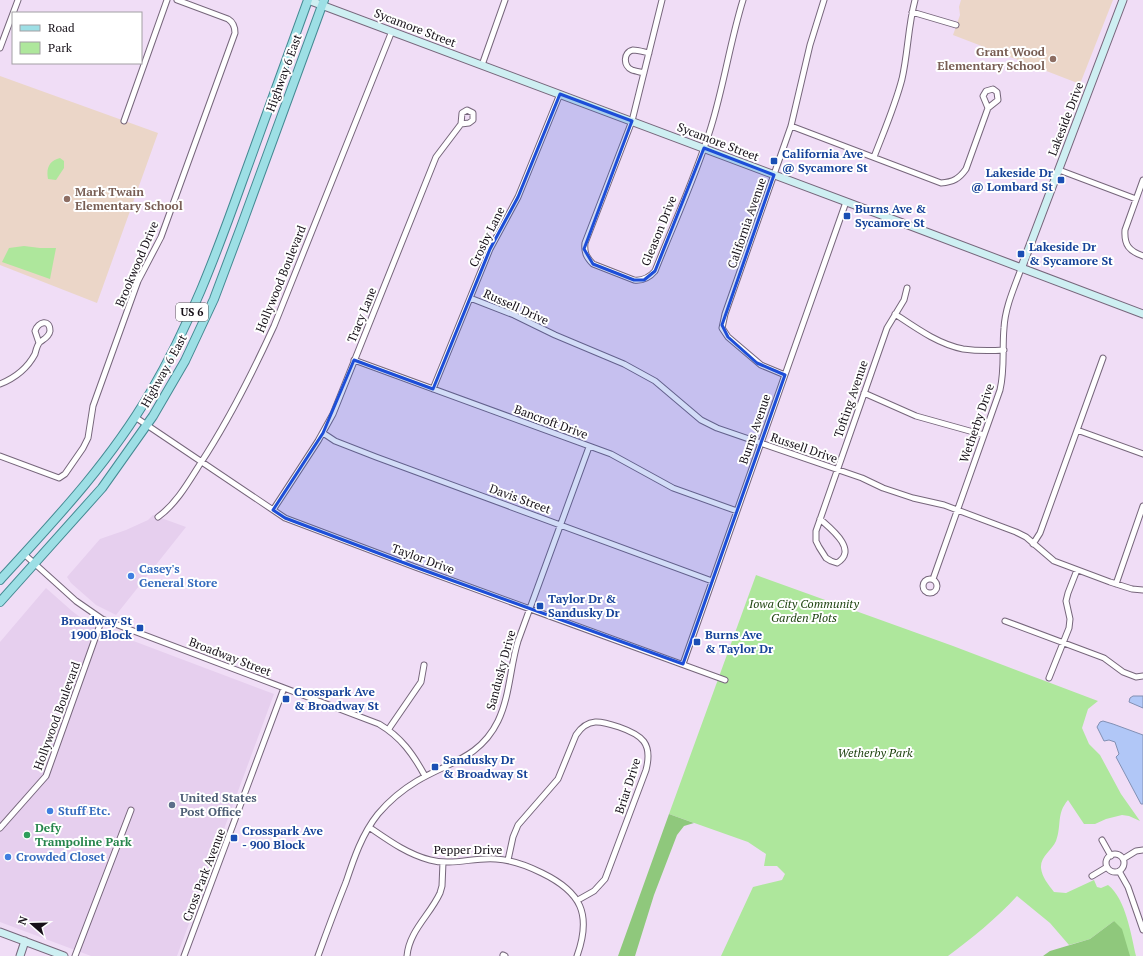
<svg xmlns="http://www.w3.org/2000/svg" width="1143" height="956" viewBox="0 0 1143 956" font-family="'PT Serif',serif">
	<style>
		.built { fill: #e6cfee }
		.education { fill: #ebd6c8 }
		.green { fill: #aee79c }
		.forest { fill: #8fc87c }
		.water { fill: #b1c7f7; stroke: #8290b4 }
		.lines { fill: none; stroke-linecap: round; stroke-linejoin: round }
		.street-casing { stroke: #76667b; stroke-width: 7 }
		.secondary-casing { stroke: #76667b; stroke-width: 9 }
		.primary-casing { stroke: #448992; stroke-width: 10 }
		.street { stroke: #fff; stroke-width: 5 }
		.secondary { stroke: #ceeff2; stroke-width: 7 }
		.primary { stroke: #9ddfe5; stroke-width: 8 }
		.marked { fill: #1d4ed8; fill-opacity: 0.2; stroke: #1d4ed8; stroke-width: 3; stroke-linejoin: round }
		.education-dot { fill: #8d6e63; stroke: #fff; stroke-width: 1.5 }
		.transit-dot { fill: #1a4fb4; stroke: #fff; stroke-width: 1.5 }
		.shop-dot { fill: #3f7fe0; stroke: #fff; stroke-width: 1.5 }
		.service-dot { fill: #5c6f8a; stroke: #fff; stroke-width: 1.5 }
		.leisure-dot { fill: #2e9e5b; stroke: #fff; stroke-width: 1.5 }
		.labels { text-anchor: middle; stroke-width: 4; stroke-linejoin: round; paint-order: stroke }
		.shield { fill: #fff; stroke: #5c585d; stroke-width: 1 }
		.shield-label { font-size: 11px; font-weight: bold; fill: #161018 }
		.street-label { font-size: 12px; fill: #161018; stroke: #fff }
		.education-label { font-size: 12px; font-weight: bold; fill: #785e54; stroke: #fff; text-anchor: end }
		.transit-label { font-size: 12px; font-weight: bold; fill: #164399; stroke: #fff; text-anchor: start }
		.shop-label { font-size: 12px; font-weight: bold; fill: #366cbe; stroke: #fff; text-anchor: start }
		.park-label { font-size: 12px; font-style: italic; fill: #1f4411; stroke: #fff }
		.service-label { font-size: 12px; font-weight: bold; fill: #4e5e75; stroke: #fff; text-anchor: start }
		.leisure-label { font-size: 12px; font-weight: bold; fill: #27864d; stroke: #fff; text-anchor: start }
	</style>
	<rect width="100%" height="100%" fill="#f0ddf6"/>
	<!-- built -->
	<path class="built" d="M153 515 186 527 116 615 96 605 71 583 67 577 100 539 126 530 148 520Z
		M46 588 72 611 93 627 107 631 274 694 177 956H91L0 922V642Z"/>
	<!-- education -->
	<path class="education" d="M961 0H1113L1080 84 953 35 960 15 959 7Z
		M0 76 158 133 97 303 0 265Z"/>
	<!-- green -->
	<path class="green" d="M60 158 64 161V168L56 180 48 179C46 168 49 161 60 158Z
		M24 246 40 248H56L50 279 2 262 9 248Z
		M756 575 953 646 1098 701 1088 709 1082 728 1089 744 1100 755 1121 794 1140 821 1129 816 1122 815 1106 819 1095 824H1084L1068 800C1056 814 1062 825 1056 841 1052 850 1040 857 1041 868 1042 877 1048 884 1054 892L1066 893 1094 880 1097 887 1101 888 1108 885C1126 899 1131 935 1136 956H1119L1114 921 1090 939 1069 945 1050 923 1017 896C996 919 972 938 948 956H721L753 887 782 880 785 874 777 866H764L766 854 748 842 669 814Z"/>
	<!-- forest -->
	<path class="forest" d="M669 814 694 823 684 826 677 835 654 895 635 956H618Z
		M1114 921 1122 929 1130 956H1043L1050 951 1090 939Z"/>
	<!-- water -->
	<path class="water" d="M1133 696H1143V708L1129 702 1130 698Z
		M1103 721 1113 724 1143 735V804H1141L1116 757 1119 754 1115 742 1109 740 1104 741 1097 727 1100 722Z"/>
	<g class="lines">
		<!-- street casing -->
		<g class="street-casing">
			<path id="street" d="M662 0 632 121 585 243C584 252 586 257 593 264L634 280C643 281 649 278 655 271 674 223 696 176 711 127 724 85 730 42 743 0
				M912 12 956 25
				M0 48 18 0
				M482 65 505 0
				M644 73C640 72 635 71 632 70 623 66 623 52 633 50 638 50 644 52 649 53
				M467 110 473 113V120L469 123 461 124 462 113Z
				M124 121 167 0
				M791 126 941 183C953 182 959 179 966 169L988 108 998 100 997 92 993 89 986 91 983 96 988 108
				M874 157C884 131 895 106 902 79 908 53 908 26 915 0
				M1059 170 1136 199
				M1143 180 1125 230C1124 245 1129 251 1143 256
				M470 298 514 315 555 335 624 364 655 381 701 420 717 428 862 478 883 488 913 498 944 505 1016 532 1026 537 1054 561 1110 582 1132 589 1143 590
				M895 314C916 328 938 344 963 349 977 351 990 351 1004 350
				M354 360 611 454 673 488 737 511
				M785 375 761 365 728 337 722 328 725 314 791 126 810 45 824 0
				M0 384C15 378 27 369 35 354 36 350 37 345 40 342 44 339 49 337 50 331 50 318 38 322 35 331L39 343
				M433 389 490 249 518 197 560 94
				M864 393 916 416 984 435
				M135 417 285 518 415 567 725 680
				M1077 430 1143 454
				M323 433 335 441 376 457 712 581
				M0 456 59 478 65 474 83 448 88 438 93 406 138 281 161 237 235 33C235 26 233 22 228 19L177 0
				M273 510 318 441 333 414 436 157 461 124
				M158 517C176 504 188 483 200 464 229 420 252 374 274 326L392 31
				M820 519C830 528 859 550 837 563L831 561 826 558 819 547 816 541V531L887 328 904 300 907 288
				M1033 544 1040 533 1103 358
				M24 554 76 601 102 619 379 724C401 737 413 754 425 776
				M923 586a7 7 0 1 1 14 0a7 7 0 1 1-14 0Z
				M933 579 1000 390C1005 369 1002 349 1004 328 1005 308 1014 288 1021 269
				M1116 584 1143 506
				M1005 621 1104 658 1123 672 1136 677 1143 676
				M683 664 846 202
				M1049 678 1069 628 1070 619 1066 601 1068 593 1077 570
				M388 730 421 682 424 665
				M369 827C388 840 407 854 430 860 452 866 474 857 496 859 513 860 528 866 542 873 581 892 592 914 577 956
				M0 828 46 776 102 619
				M1102 840 1111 856
				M1106 863a9 9 0 1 1 18 0a9 9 0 1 1-18 0Z
				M1123 859 1136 851 1143 850
				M508 860 513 837 518 825 558 779 576 735C588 717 601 721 619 727 642 735 653 743 646 770L605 879 594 891 578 900
				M1119 871 1128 887 1143 930
				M1092 876 1107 867
				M503 955 505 956
				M75 956 131 810
				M184 956 284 688
				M318 956C327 931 336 907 346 882 354 858 362 834 378 814 389 801 402 790 417 781 449 762 480 758 498 721 510 696 510 667 518 641L589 447
				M407 956C409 931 430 915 440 893L442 886 443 862"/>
		</g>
		<!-- secondary casing -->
		<g class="secondary-casing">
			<path id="secondary" d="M308 0 908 225 1143 314
				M1021 269 1123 0
				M0 932 64 956
				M20 956 25 941"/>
		</g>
		<!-- primary casing -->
		<g class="primary-casing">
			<path id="primary" d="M0 580C54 521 109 463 150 393 189 327 216 255 242 182 264 121 286 61 308 0
				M0 602 102 488 153 416 185 361 214 299 241 227 324 0"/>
		</g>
		<!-- street -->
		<use href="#street" class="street"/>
		<!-- secondary -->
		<use href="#secondary" class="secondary"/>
		<!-- primary -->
		<use href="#primary" class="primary"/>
	</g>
	<!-- marked area -->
	<path class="marked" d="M560 94 632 121 584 249 593 264 634 280H644L655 271 704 148 774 175 722 325 728 337 757 363 785 375 683 664 415 567 285 518 273 510 323 433 354 360 433 389 490 249 518 197Z"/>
	<!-- markers -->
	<g class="education-dot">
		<circle cx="1053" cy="59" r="4"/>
		<circle cx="67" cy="199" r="4"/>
	</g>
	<g class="transit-dot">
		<rect x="770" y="157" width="8" height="8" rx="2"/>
		<rect x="1057" y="176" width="8" height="8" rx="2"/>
		<rect x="843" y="212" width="8" height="8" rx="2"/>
		<rect x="1017" y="250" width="8" height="8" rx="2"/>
		<rect x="536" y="602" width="8" height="8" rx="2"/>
		<rect x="136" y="624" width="8" height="8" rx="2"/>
		<rect x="693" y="638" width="8" height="8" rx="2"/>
		<rect x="282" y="695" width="8" height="8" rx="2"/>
		<rect x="431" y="763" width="8" height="8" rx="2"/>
		<rect x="230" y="834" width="8" height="8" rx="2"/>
	</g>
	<g class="shop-dot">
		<circle cx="131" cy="576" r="4"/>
		<circle cx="50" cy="811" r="4"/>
		<circle cx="8" cy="857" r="4"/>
	</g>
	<circle class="service-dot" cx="172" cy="805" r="4"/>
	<circle class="leisure-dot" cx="27" cy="835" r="4"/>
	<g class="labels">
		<!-- shield labels -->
		<rect class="shield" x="176" y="303" width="32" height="18" rx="3"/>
		<g class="shield-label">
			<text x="192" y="316">US 6</text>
		</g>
		<!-- street labels -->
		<g class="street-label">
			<text transform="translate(415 28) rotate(21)" y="4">Sycamore Street</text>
			<text transform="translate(284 73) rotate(-70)" y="4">Highway 6 East</text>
			<text transform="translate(1066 119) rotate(-69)" y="4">Lakeside Drive</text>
			<text transform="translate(718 142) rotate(21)" y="4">Sycamore Street</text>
			<text transform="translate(747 223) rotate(-71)" y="4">California Avenue</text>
			<text transform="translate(659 231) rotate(-68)" y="4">Gleason Drive</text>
			<text transform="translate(487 237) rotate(-64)" y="4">Crosby Lane</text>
			<text transform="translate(137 264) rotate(-67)" y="4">Brookwood Drive</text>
			<text transform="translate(281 279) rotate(-68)" y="4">Hollywood Boulevard</text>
			<text transform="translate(516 307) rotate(24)" y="4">Russell Drive</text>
			<text transform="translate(362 315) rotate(-68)" y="4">Tracy Lane</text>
			<text transform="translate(164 371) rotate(-61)" y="4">Highway 6 East</text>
			<text transform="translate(851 399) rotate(-71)" y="4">Tofting Avenue</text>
			<text transform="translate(551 422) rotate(20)" y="4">Bancroft Drive</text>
			<text transform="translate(977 423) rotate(-71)" y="4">Wetherby Drive</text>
			<text transform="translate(755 429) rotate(-71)" y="4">Burns Avenue</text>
			<text transform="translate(804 448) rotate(19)" y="4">Russell Drive</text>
			<text transform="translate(520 499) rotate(20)" y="4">Davis Street</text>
			<text transform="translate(423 559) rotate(20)" y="4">Taylor Drive</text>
			<text transform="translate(230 657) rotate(21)" y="4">Broadway Street</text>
			<text transform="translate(501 670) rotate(-75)" y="4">Sandusky Drive</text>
			<text transform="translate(57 716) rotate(-70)" y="4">Hollywood Boulevard</text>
			<text transform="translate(628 786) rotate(-72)" y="4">Briar Drive</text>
			<text x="468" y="854">Pepper Drive</text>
			<text transform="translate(204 875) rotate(-69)" y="4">Cross Park Avenue</text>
		</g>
		<!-- education labels -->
		<g class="education-label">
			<text x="1045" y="56">Grant Wood<tspan x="1045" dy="14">Elementary School</tspan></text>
			<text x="75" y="196" text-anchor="start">Mark Twain<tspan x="75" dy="14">Elementary School</tspan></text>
		</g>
		<!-- transit labels -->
		<g class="transit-label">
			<text x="782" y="158">California Ave<tspan x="782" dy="14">@ Sycamore St</tspan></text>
			<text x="1053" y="177" text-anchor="end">Lakeside Dr<tspan x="1053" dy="14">@ Lombard St</tspan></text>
			<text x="855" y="213">Burns Ave &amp;<tspan x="855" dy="14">Sycamore St</tspan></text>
			<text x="1029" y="251">Lakeside Dr<tspan x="1029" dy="14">&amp; Sycamore St</tspan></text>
			<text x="548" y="603">Taylor Dr &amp;<tspan x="548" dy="14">Sandusky Dr</tspan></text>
			<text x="132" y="625" text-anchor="end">Broadway St<tspan x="132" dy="14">1900 Block</tspan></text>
			<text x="705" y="639">Burns Ave<tspan x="705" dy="14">&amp; Taylor Dr</tspan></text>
			<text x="294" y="696">Crosspark Ave<tspan x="294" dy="14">&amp; Broadway St</tspan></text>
			<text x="443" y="764">Sandusky Dr<tspan x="443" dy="14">&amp; Broadway St</tspan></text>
			<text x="242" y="835">Crosspark Ave<tspan x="242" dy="14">- 900 Block</tspan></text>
		</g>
		<!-- shop labels -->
		<g class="shop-label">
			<text x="139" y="573">Casey's<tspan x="139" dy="14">General Store</tspan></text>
			<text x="58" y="815">Stuff Etc.</text>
			<text x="16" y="861">Crowded Closet</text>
		</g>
		<!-- park labels -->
		<g class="park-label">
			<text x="804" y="608">Iowa City Community<tspan x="804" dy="14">Garden Plots</tspan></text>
			<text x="875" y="757">Wetherby Park</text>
		</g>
		<!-- service labels -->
		<g class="service-label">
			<text x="180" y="802">United States<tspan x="180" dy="14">Post Office</tspan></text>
		</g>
		<!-- leisure labels -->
		<g class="leisure-label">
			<text x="35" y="832">Defy<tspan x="35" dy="14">Trampoline Park</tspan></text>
		</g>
	</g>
	<!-- legend -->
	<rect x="12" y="12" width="130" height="52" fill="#ffffff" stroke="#a29fa3"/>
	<rect x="20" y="25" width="20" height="6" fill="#9ddfe5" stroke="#a29fa3"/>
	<text x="48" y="32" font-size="12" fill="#161018">Road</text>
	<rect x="20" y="42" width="20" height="12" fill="#aee79c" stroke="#a29fa3"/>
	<text x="48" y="52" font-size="12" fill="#161018">Park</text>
	<!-- north arrow -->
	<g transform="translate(32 924) rotate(290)" stroke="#ffffff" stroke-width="3" paint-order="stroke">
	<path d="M0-3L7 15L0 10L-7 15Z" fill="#161018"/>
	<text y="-6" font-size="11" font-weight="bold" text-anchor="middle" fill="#161018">N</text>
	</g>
</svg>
